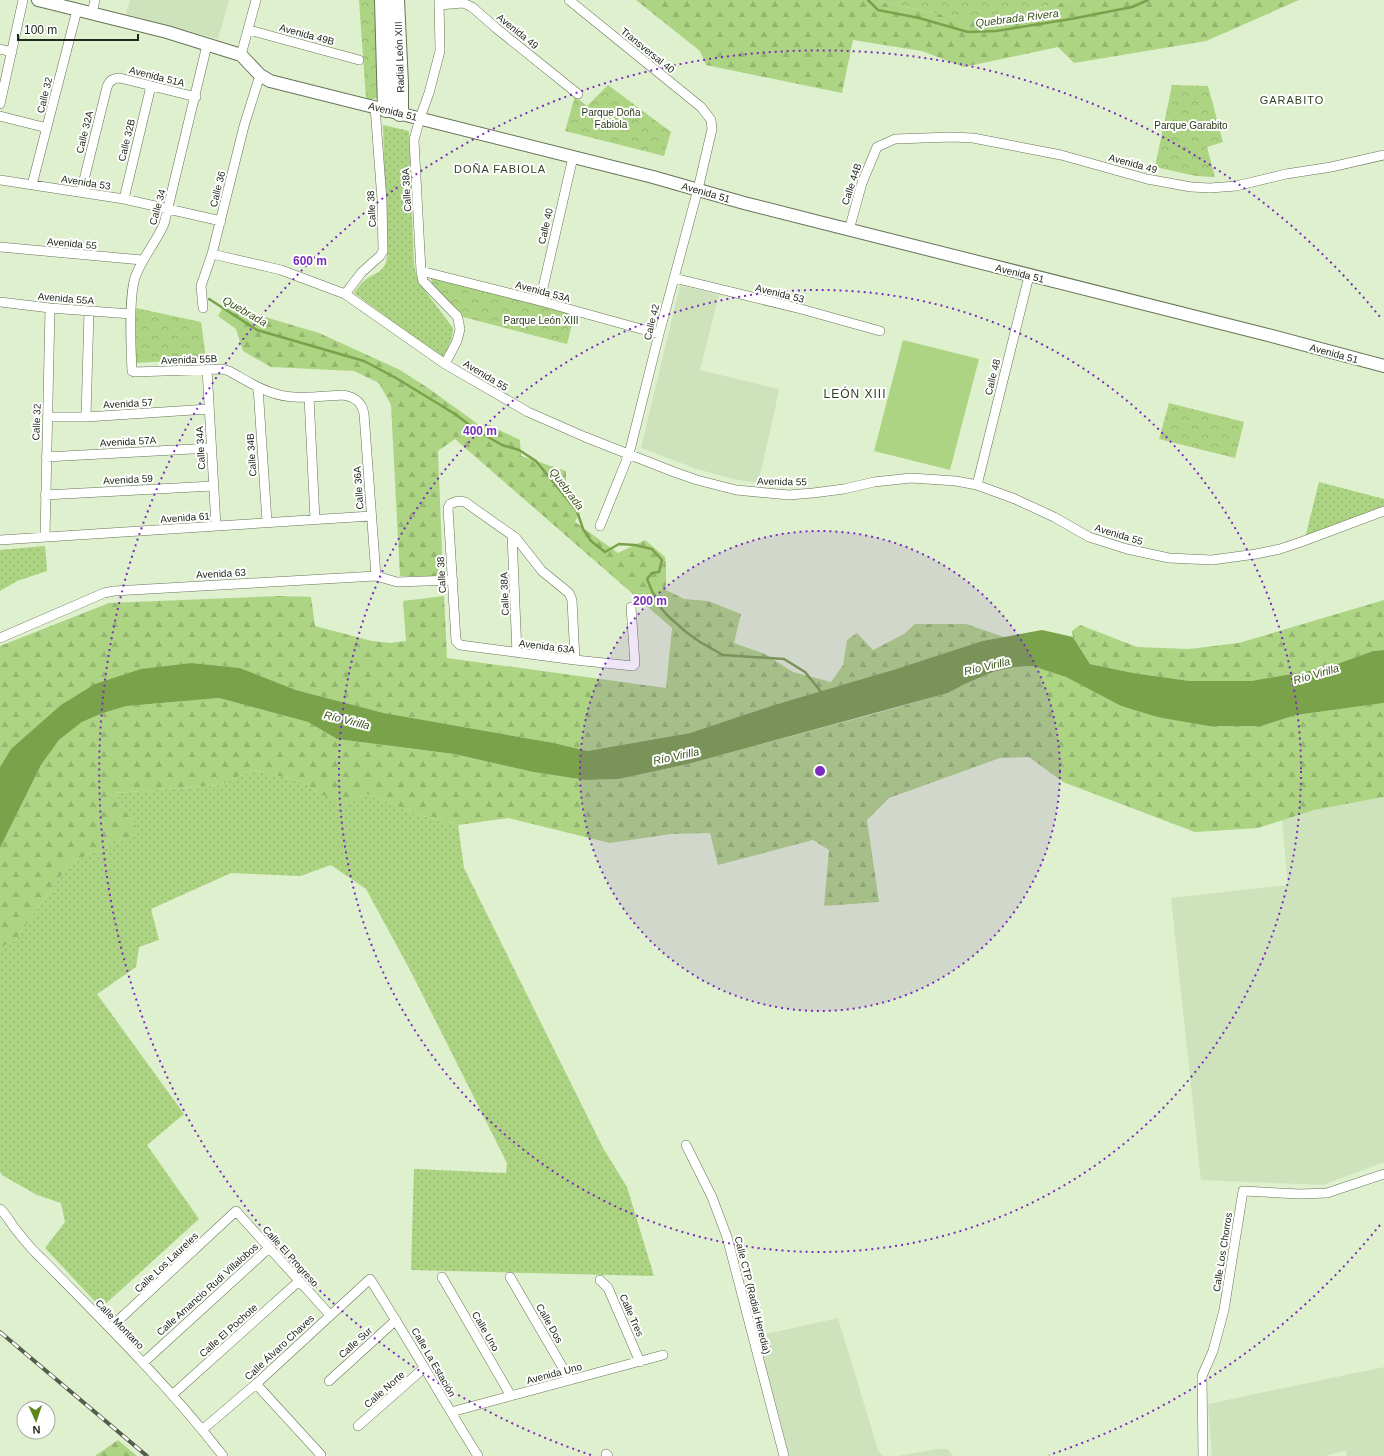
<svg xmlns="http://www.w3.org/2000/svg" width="1384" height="1456" viewBox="0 0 1384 1456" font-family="Arial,sans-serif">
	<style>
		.built { fill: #cee3bc }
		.grass { fill: url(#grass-dots) }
		.forest { fill: url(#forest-firs) }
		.park { fill: url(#park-crowns) }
		.pitch { fill: #acd482 }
		.water { fill: #7aa24b }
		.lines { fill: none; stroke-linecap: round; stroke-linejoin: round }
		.stream { stroke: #7aa24b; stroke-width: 2.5 }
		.street-casing { stroke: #667457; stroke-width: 10 }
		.secondary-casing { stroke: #667457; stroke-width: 14 }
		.highway-casing { stroke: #667457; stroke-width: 18 }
		.street { stroke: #fff; stroke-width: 9 }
		.secondary { stroke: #fff; stroke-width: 12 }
		.highway { stroke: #fff; stroke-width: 16 }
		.rail-casing { stroke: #545d4a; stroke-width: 4 }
		.rail { stroke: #fff; stroke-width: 2.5; stroke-dasharray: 8; stroke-linecap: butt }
		.ring { fill: none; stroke: #7b2cbf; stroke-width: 2; stroke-dasharray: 2 4 }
		.labels { text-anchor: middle; stroke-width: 4; stroke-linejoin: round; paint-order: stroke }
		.street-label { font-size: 10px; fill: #22281b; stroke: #fff }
		.park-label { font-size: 10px; fill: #293915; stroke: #fff }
		.water-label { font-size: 11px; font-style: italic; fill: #395316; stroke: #fff }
		.neighbourhood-label { font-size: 11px; letter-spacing: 1px; fill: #323f24; stroke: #fff }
		.quarter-label { font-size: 12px; letter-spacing: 1px; fill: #323f24; stroke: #fff }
		.centre { fill: #7b2cbf; stroke: #fff; stroke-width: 2 }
		.ring-label { font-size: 12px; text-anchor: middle; font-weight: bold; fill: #7b2cbf; stroke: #fff; stroke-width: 4; stroke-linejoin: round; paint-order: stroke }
	</style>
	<defs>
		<pattern id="grass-dots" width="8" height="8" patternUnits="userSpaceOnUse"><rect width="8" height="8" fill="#acd482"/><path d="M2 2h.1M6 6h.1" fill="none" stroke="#94b670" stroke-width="1.8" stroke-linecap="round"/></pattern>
		<pattern id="forest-firs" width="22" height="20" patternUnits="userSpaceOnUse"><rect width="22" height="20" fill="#acd482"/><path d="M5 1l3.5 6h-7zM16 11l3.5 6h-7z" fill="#94b670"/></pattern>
		<pattern id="park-crowns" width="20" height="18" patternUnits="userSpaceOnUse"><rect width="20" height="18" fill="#acd482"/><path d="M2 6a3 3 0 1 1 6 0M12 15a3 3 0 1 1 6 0" fill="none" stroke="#94b670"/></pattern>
	</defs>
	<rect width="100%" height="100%" fill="#def0ce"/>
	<!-- built -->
	<path class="built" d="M130 0H229L218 39 126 14Z
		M680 285 719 295 700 370 779 389 774 414 758 483 733 479 697 469 641 448Z
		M1384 797V1162L1323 1185 1201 1180 1171 898 1288 885 1282 820 1314 810Z
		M838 1318 878 1450 883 1456H789L758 1336Z
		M1384 1367V1456H1347L1346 1450 1325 1456H1212L1208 1404Z
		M938 1449H947L953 1456H898Z"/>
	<!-- grass -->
	<path class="grass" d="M383 125 409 131 414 265 418 280 423 288 453 328C453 340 448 348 442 358L354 293C357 289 360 284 364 281 375 272 385 273 387 257Z
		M1319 482 1384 499V507L1305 538Z
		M45 546 47 571 17 581 0 591V550Z
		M253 770 300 781 345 807 365 793 416 814 458 825 464 868 603 1148 627 1187 654 1276 411 1270 414 1169 506 1173 507 1163 410 970 366 889 331 865 300 876 231 873 151 909 159 940 139 947 136 967 97 994 184 1114 147 1145 199 1219 101 1308 45 1248 65 1222 61 1203 37 1195 2 1175 0 1172V947L15 941 70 863 140 832 114 793 220 785Z"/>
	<!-- forest -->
	<path class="forest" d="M636 0H879L881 2 954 17H1001L1072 0H1299L1206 41 1074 63 1058 47 964 67 922 51 853 40 842 93 706 65 700 51Z
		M224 305 319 333 400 370 428 388 482 427 489 425 520 440 521 456 566 471V491L583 506 575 522 618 553 645 540 665 557 666 566V590L684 599 708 601 741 614 734 643 765 654 793 672 831 682 843 665 847 640 857 633 873 650 904 634 915 624H966L1004 637 982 641 896 669 774 705 690 733 587 751 554 743 384 713 296 690 240 668 192 663 11 749 0 767V646L109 603 279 596 311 597 315 626 372 641 390 643 406 641 403 601 444 596 447 658 666 688 672 628 455 439 438 451 443 577 400 576 391 405 379 383 354 371 271 367 243 351 236 329 218 316Z
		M1384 600V650L1373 651 1326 668 1251 681H1190L1133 673 1090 664 1073 637 1072 631 1080 625 1137 647 1189 649 1239 643Z
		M1032 666 1066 677 1121 706 1157 717 1260 726 1296 715 1384 703V797L1314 810 1258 828 1195 832 1063 782 1029 757 1000 758 889 798 867 820 879 902 824 906 829 850 813 840 718 865 710 833 671 834 610 843 508 818 458 825 416 814 365 793 345 808 300 781 253 770 220 785 114 793 140 832 70 863 15 941 0 947V848L41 765 59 740 82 722 103 713 127 706 219 698 308 722 337 739 454 754 533 772 585 780 619 779 688 764 881 712 948 693 965 684 993 672 1014 667Z
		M118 1440 137 1456H95Z"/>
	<!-- park -->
	<path class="park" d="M359 0H374L379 91 378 97 374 99H366Z
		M879 0H1072L1001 17H954L881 2Z
		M608 85 671 132 664 156 565 131 575 96 587 106Z
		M1172 85 1208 86 1223 142 1207 147 1215 177 1196 176 1155 167Z
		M430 276 575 313 567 344 463 317 433 287Z
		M136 308 201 322 206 359 135 363 134 324Z
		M1169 403 1244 422 1235 458 1159 439Z"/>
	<!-- pitch -->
	<path class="pitch" d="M903 340 979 359 950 470 874 451Z"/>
	<!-- water -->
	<path class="water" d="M1042 630 1073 637 1090 664 1133 673 1190 681H1251L1326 668 1373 651 1384 650V703L1296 715 1261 726H1209L1157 717 1121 706 1066 677 1032 666 1014 667 993 672 965 684 948 693 688 764 619 779 585 780 533 772 454 754 337 739 308 722 219 698 127 706 103 713 82 722 59 740 41 765 0 848V767L11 749 61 705 95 684 141 669 192 663 240 668 296 690 384 713 554 743 587 751 690 733 774 705 896 669 982 641Z"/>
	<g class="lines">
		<!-- stream -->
		<path class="stream" d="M868 0 878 10 919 18 968 32 996 31 1071 19 1132 7 1148 0
			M209 299 257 330 364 361 396 378 455 414 476 430 502 445 519 450 536 461 577 511 583 529 591 541 605 552 619 544 635 545 652 549 662 560 659 572 652 573 647 579 657 603 667 615 686 632 700 642 723 655 784 659 805 672 822 693"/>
		<!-- street casing -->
		<g class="street-casing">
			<path id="street" d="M439 0 440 51 429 93 420 118 414 140 421 271 423 281 447 306 457 316 458 319 460 329 457 341 445 364
				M569 0 701 107 711 120 712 129 698 189 659 334 629 454 600 526
				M439 5 463 3 472 7 496 28 578 94
				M92 13 95 0
				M249 30 359 60
				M207 45 164 224C156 242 143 257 136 275 128 294 131 349 132 371L134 372 222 369 229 371C242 378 255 387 270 392 293 401 319 396 343 395 355 397 362 402 364 414L376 576
				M0 49 12 52
				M241 55 256 0
				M0 104 23 0
				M0 116 47 128
				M0 180 124 199 221 221
				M32 185 77 10
				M81 192 107 87C109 81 113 78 120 78L196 97
				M124 199 151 86
				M849 230 862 183 877 147 895 139 952 137 973 138 1061 155 1147 179 1191 187 1210 188 1236 186 1286 174 1331 167 1384 155
				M0 247 142 260
				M212 254 281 270 345 294 445 364 528 412 585 437 674 472 697 480 736 490 789 495 813 493 844 489 874 482 911 478 956 481 977 485 1015 499 1054 517 1089 537 1127 549 1169 558 1212 560 1256 554 1280 549 1301 542 1384 511
				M421 271 540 301 659 334
				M674 278 801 309 880 331
				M345 294 362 272 380 256 383 251 382 200 375 107
				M540 301 573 157
				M0 302 50 308 131 314
				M203 308 201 286 212 254 244 126 260 75
				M207 369 216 526
				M258 387 267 522
				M309 397 315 520
				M48 417H86L209 409
				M86 417 89 311
				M46 457 211 448
				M977 485 1029 276
				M45 495 213 486
				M512 535 517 653
				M45 537 50 308
				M0 540 371 516
				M0 638 104 593 114 591 376 576 397 582 453 580
				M575 660 572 600 569 593 542 571 516 538 465 502 458 501 450 504 448 508 456 641 460 645 575 660 633 666 635 664 631 607
				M686 1145 712 1197 727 1237 784 1456
				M0 1209C7 1215 11 1224 17 1231 24 1240 32 1250 41 1258 104 1322 168 1385 223 1456
				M442 1277 511 1396
				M510 1277 570 1380
				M600 1280 608 1288 640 1362
				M110 1328 236 1211 330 1315
				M143 1363 269 1248
				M329 1381 396 1320
				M256 1384 321 1455
				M172 1395 299 1281
				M451 1412 663 1355
				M358 1426 424 1368
				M202 1430 256 1384 370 1279C407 1337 441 1397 478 1456
				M606 1454 608 1456
				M1203 1456 1202 1376 1213 1351 1224 1310 1243 1191 1300 1194 1327 1193 1384 1174"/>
		</g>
		<!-- secondary casing -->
		<g class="secondary-casing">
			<path id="secondary" d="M38 0 167 32 241 55 260 75 270 81 653 177 744 203 823 223 1268 335 1384 366"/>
		</g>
		<!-- highway casing -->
		<g class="highway-casing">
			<path id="highway" d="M383 0 386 109
				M396 0 400 84V113"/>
		</g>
		<!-- street -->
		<use href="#street" class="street"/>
		<!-- secondary -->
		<use href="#secondary" class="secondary"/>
		<!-- highway -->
		<use href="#highway" class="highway"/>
		<!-- rail casing -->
		<g class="rail-casing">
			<path id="rail" d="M0 1332 147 1456"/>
		</g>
		<!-- rail -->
		<use href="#rail" class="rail"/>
	</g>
	<!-- distance rings -->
	<circle cx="820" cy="771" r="240" fill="#7b2cbf" fill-opacity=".12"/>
	<g class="ring">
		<circle cx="820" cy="771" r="240"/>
		<circle cx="820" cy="771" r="481"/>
		<path d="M1380 1225A721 721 0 0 1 1049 1455M591 1455A721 721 0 1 1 1380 317"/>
	</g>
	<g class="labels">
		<!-- street labels -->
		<g class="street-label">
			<text transform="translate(518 31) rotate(39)" y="4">Avenida 49</text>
			<text transform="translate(307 34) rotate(15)" y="4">Avenida 49B</text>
			<text transform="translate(648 50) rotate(39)" y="4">Transversal 40</text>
			<text transform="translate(399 57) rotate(-92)" y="4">Radial León XIII</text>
			<text transform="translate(157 76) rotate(14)" y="4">Avenida 51A</text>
			<text transform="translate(44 95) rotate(-76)" y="4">Calle 32</text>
			<text transform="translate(393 111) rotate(14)" y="4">Avenida 51</text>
			<text transform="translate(84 132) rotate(-76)" y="4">Calle 32A</text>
			<text transform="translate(126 140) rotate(-76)" y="4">Calle 32B</text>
			<text transform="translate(1133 163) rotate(15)" y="4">Avenida 49</text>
			<text transform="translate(86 182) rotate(9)" y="4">Avenida 53</text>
			<text transform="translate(851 184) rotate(-72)" y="4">Calle 44B</text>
			<text transform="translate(217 189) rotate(-76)" y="4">Calle 36</text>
			<text transform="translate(406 190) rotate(-93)" y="4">Calle 38A</text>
			<text transform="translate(706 192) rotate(16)" y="4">Avenida 51</text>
			<text transform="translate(157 207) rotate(-74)" y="4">Calle 34</text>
			<text transform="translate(371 209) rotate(-93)" y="4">Calle 38</text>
			<text transform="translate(545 226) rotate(-77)" y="4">Calle 40</text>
			<text transform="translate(72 243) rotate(5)" y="4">Avenida 55</text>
			<text transform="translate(1020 273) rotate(14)" y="4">Avenida 51</text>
			<text transform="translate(543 291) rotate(15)" y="4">Avenida 53A</text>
			<text transform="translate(780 293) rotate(14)" y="4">Avenida 53</text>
			<text transform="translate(66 298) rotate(5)" y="4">Avenida 55A</text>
			<text transform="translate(651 322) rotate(-76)" y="4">Calle 42</text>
			<text transform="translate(1334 353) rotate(15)" y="4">Avenida 51</text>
			<text transform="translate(189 359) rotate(-2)" y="4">Avenida 55B</text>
			<text transform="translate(486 375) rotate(31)" y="4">Avenida 55</text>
			<text transform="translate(992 377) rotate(-76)" y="4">Calle 48</text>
			<text transform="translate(128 403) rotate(-3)" y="4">Avenida 57</text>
			<text transform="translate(36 422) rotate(-88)" y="4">Calle 32</text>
			<text transform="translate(128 441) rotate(-3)" y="4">Avenida 57A</text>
			<text transform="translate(200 448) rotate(-93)" y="4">Calle 34A</text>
			<text transform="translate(251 455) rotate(-94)" y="4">Calle 34B</text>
			<text transform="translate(128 479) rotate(-3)" y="4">Avenida 59</text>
			<text transform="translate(782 481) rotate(1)" y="4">Avenida 55</text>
			<text transform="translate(358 488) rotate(-94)" y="4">Calle 36A</text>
			<text transform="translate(185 517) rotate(-4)" y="4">Avenida 61</text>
			<text transform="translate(1119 534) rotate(17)" y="4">Avenida 55</text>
			<text transform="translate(221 573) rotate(-3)" y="4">Avenida 63</text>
			<text transform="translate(441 575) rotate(-93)" y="4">Calle 38</text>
			<text transform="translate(504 594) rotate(-92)" y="4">Calle 38A</text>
			<text transform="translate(547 646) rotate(7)" y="4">Avenida 63A</text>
			<text transform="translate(1222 1252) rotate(-81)" y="4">Calle Los Chorros</text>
			<text transform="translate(291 1256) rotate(48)" y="4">Calle El Progreso</text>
			<text transform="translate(166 1262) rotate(-43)" y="4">Calle Los Laureles</text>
			<text transform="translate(207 1289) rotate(-42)" y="4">Calle Amancio Rudi Villalobos</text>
			<text transform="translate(753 1295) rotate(76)" y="4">Calle CTP (Radial Heredia)</text>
			<text transform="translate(632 1315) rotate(66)" y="4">Calle Tres</text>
			<text transform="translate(550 1323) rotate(60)" y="4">Calle Dos</text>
			<text transform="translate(120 1324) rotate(46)" y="4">Calle Montano</text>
			<text transform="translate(228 1330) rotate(-42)" y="4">Calle El Pochote</text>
			<text transform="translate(486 1331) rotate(60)" y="4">Calle Uno</text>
			<text transform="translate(355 1342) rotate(-42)" y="4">Calle Sur</text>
			<text transform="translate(279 1347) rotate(-43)" y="4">Calle Álvaro Chaves</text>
			<text transform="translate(434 1362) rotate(60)" y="4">Calle La Estación</text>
			<text transform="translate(554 1373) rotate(-15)" y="4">Avenida Uno</text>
			<text transform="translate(384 1389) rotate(-41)" y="4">Calle Norte</text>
		</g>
		<!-- park labels -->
		<g class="park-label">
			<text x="611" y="116">Parque Doña<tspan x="611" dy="12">Fabiola</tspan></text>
			<text x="1191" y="129">Parque Garabito</text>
			<text x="541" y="324">Parque León XIII</text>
		</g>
		<!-- water labels -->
		<g class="water-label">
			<text transform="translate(1017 18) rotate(-7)" y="4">Quebrada Rivera</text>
			<text transform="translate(245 311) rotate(30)" y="4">Quebrada</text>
			<text transform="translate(567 489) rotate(53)" y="4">Quebrada</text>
			<text transform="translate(987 666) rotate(-13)" y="4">Río Virilla</text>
			<text transform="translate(1316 674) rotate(-16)" y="4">Río Virilla</text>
			<text transform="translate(347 720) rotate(14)" y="4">Río Virilla</text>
			<text transform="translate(676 756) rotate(-12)" y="4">Río Virilla</text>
		</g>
		<!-- neighbourhood labels -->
		<g class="neighbourhood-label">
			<text x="1292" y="104">GARABITO</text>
			<text x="500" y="173">DOÑA FABIOLA</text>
		</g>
		<!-- quarter labels -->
		<g class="quarter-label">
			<text x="855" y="398">LEÓN XIII</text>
		</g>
	</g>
	<circle cx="820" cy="771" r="6" class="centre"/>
	<g class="ring-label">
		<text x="310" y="265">600 m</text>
		<text x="480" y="435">400 m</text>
		<text x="650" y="605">200 m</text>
	</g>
	<!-- north arrow -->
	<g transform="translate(36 1420) rotate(177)"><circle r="19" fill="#ffffff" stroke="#a7a9a4"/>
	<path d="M0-3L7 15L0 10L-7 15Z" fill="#5a8716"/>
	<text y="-6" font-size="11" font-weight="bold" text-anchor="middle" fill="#22281b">N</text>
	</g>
	<!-- scale -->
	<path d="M18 34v6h120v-6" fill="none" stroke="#22281b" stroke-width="2"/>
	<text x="24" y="34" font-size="12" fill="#22281b" stroke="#ffffff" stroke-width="3" paint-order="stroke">100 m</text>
</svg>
